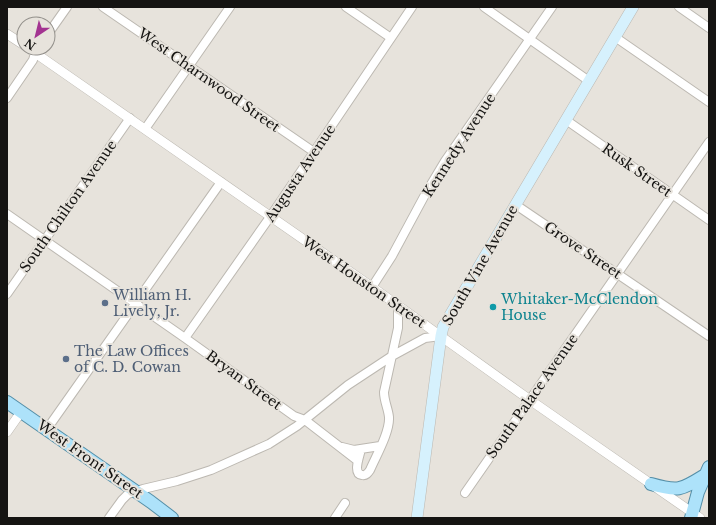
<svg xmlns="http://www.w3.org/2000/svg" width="716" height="525" viewBox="0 0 716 525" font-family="'Libre Baskerville',serif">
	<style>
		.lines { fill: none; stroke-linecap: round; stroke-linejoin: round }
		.minor-casing { stroke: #bcb8b1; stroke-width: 10 }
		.tertiary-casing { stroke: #bcb8b1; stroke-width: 10 }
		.secondary-casing { stroke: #bcb8b1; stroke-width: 12 }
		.primary-casing { stroke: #548ea7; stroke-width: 14 }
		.minor { stroke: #fff; stroke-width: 8 }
		.tertiary { stroke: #fff; stroke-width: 9 }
		.secondary { stroke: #d6f1fd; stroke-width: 11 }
		.primary { stroke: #ade2fa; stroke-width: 12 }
		.service-dot { fill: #5c6f8a; stroke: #e7e3dc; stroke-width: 1.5 }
		.culture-dot { fill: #0f9aa8; stroke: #e7e3dc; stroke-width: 1.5 }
		.labels { text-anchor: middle; stroke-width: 4; stroke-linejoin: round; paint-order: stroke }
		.street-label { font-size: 14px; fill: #151412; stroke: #e7e3dc }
		.service-label { font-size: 14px; fill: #4e5e75; stroke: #e7e3dc; text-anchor: start }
		.culture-label { font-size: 14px; fill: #0d838f; stroke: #e7e3dc; text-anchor: start }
	</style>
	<rect width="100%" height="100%" fill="#e7e3dc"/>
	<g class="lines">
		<!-- minor casing -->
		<g class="minor-casing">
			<path id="minor" d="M103 7 314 152
				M346 7 391 38
				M484 7 589 81
				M679 7 709 28
				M48 34 67 7
				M615 37 709 102
				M7 98 33 60 35 53 39 48
				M566 120 709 220
				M145 129 230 7
				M516 205 709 336
				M7 214 185 338 294 416 305 420 358 461
				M372 287 392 256 427 191 445 161 552 7
				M7 294 130 118
				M185 338 270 217 412 7
				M47 429 221 182
				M342 447 354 450 380 446
				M361 449C360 455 352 474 362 475 366 476 368 473 370 470 376 456 390 432 389 417 388 408 384 401 384 392L398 328V305
				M465 493 709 142
				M109 518 122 500 128 494 143 489 177 481 211 470 269 444 297 426 348 385 392 356 425 338 441 336
				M335 518 345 503"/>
		</g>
		<!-- tertiary casing -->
		<g class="tertiary-casing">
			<path id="tertiary" d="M7 34 24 45
				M28 48 372 287 530 400 700 518
				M7 432 21 412"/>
		</g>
		<!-- secondary casing -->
		<g class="secondary-casing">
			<path id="secondary" d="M417 518 441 336 443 327 633 7"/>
		</g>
		<!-- primary casing -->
		<g class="primary-casing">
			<path id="primary" d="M7 402 151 502 172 518
				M651 484C679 492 681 490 705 475
				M691 518 698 492 709 467"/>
		</g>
		<!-- minor -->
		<use href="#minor" class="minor"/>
		<!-- tertiary -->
		<use href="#tertiary" class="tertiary"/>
		<!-- secondary -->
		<use href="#secondary" class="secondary"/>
		<!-- primary -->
		<use href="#primary" class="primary"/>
	</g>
	<!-- markers -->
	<g class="service-dot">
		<circle cx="105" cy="303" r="4"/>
		<circle cx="66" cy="359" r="4"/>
	</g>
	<circle class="culture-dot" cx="493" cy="307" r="4"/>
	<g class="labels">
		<!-- street labels -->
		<g class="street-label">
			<text transform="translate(209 80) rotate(35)" y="5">West Charnwood Street</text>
			<text transform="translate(459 145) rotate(-57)" y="5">Kennedy Avenue</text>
			<text transform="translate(637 170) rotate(35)" y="5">Rusk Street</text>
			<text transform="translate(300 173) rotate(-56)" y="5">Augusta Avenue</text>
			<text transform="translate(68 206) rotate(-55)" y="5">South Chilton Avenue</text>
			<text transform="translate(583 250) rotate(34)" y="5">Grove Street</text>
			<text transform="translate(480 265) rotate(-60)" y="5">South Vine Avenue</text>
			<text transform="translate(364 282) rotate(35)" y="5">West Houston Street</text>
			<text transform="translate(244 380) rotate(36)" y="5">Bryan Street</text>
			<text transform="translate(532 396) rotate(-55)" y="5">South Palace Avenue</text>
			<text transform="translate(90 459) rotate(35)" y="5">West Front Street</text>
		</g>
		<!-- service labels -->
		<g class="service-label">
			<text x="113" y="300">William H.<tspan x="113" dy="16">Lively, Jr.</tspan></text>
			<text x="74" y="356">The Law Offices<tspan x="74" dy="16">of C. D. Cowan</tspan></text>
		</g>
		<!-- culture labels -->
		<g class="culture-label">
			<text x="501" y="304">Whitaker-McClendon<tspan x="501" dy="16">House</tspan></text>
		</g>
	</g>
	<!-- border -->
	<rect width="716" height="525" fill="none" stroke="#151412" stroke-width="16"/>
	<!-- north arrow -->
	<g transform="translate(36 36) rotate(215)"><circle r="19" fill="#e7e3dc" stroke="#93908b"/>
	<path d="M0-3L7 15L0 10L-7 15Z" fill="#a33391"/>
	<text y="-6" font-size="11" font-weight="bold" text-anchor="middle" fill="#151412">N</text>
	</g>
</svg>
